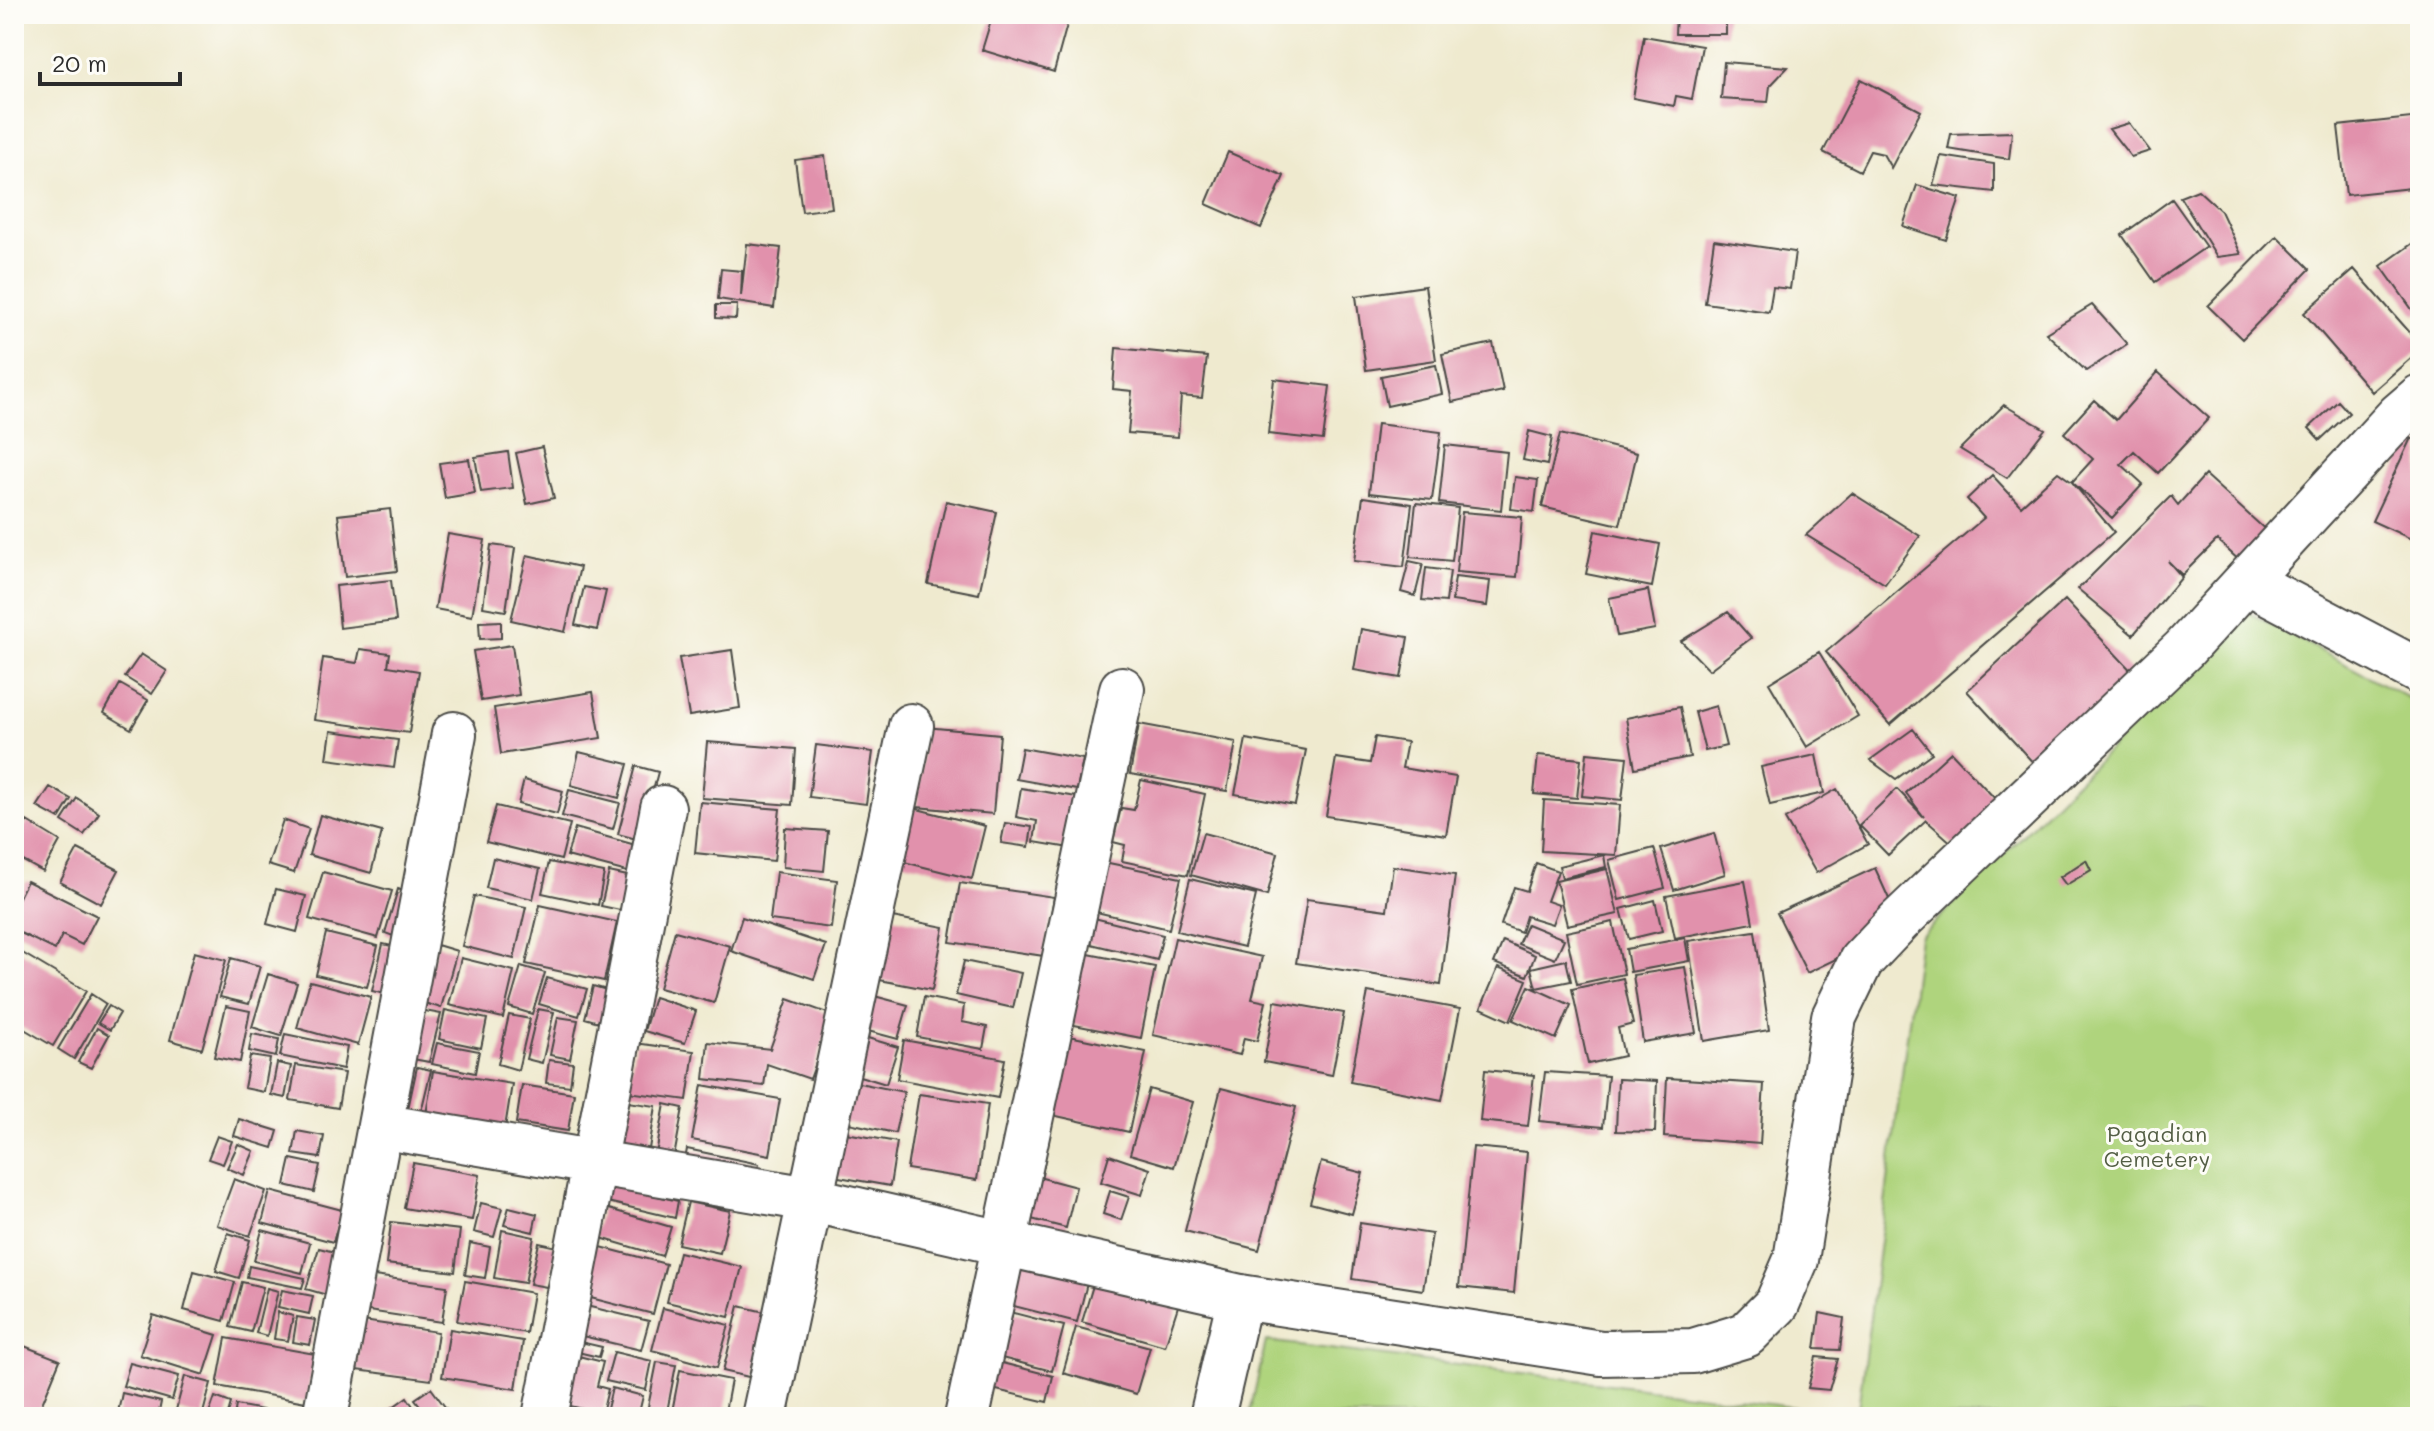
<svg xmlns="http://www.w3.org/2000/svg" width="2434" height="1431" viewBox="0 0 2434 1431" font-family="Mali,sans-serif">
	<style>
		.green { fill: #afd47d; stroke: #6d8054; stroke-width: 2 }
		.building { fill: #e191ac }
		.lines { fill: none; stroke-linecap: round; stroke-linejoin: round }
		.street-casing { stroke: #484844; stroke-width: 48 }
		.secondary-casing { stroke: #484844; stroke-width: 48 }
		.street { stroke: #fff; stroke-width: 44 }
		.secondary { stroke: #fff; stroke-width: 44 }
		.labels { text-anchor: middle; stroke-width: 6; stroke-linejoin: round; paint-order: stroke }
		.park-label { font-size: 22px; fill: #535e44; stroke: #fdfcf7 }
	</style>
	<rect width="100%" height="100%" fill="#fdfcf7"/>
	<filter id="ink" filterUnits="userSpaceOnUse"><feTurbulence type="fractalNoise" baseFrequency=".0125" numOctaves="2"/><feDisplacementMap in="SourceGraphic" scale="16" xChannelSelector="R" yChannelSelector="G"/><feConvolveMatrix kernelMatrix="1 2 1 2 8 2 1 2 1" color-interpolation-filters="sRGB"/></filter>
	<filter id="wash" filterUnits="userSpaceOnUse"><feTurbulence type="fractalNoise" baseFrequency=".006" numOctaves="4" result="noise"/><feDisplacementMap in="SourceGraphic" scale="32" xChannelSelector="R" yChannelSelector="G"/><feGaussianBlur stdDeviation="1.8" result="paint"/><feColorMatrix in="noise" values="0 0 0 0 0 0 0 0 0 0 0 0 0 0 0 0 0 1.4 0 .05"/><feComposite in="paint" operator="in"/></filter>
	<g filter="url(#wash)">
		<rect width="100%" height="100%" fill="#efeacf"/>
		<!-- green -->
		<path class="green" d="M2248 612 2420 704V1417H1857L1920 937Z
			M1266 1341 1840 1413 1839 1417H1249Z"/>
		<g id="blocks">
			<!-- building -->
			<path class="building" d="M993 14H1043L1068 21 1054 72 982 50Z
				M1676 14H1726V34H1675Z
				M1644 36 1702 46 1692 99 1676 96 1674 106 1633 98Z
				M1724 62 1788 67 1770 86 1768 102 1721 99Z
				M1861 79 1921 111 1891 168 1883 154 1870 151 1860 171 1823 152Z
				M2420 117V187L2346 195 2338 126Z
				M2129 123 2150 151 2131 157 2109 129Z
				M2012 132 2009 159 1948 149 1951 134Z
				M1228 152 1284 176 1261 228 1206 204Z
				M825 156 832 208 802 212 795 160Z
				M1941 156 1994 164V192L1933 185Z
				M1917 185 1960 198 1946 240 1903 226Z
				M2198 190 2221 211 2241 254 2217 257 2180 197Z
				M2172 199 2206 247 2155 282 2122 235Z
				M2420 211V231L2410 218Z
				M2277 236 2310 269 2242 339 2208 306Z
				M2420 238V312L2416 315 2381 266Z
				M1714 240 1795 252 1790 289 1773 287 1769 312 1705 303Z
				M747 244 781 248 774 308 718 299 721 269 742 271 741 296Z
				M2354 269 2420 344V350L2372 392 2304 313Z
				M1425 286 1436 360 1366 370 1356 296Z
				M716 305H737L736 319 716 318Z
				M2092 305 2127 344 2086 371 2046 333Z
				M1493 343 1503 391 1452 402 1442 354Z
				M1116 348 1207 357 1202 398 1181 396 1178 437 1128 433 1132 391 1113 389Z
				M1436 365 1442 394 1387 406 1381 376Z
				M2158 372 2209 418 2158 473 2134 451 2121 464 2143 484 2112 518 2072 482 2093 459 2064 433 2094 400 2116 420Z
				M1274 379 1330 386 1323 440 1268 434Z
				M2338 401 2349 413 2320 440 2309 428Z
				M2004 405 2045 429 2007 478 1960 449Z
				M1377 424 1441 432 1432 500 1369 493Z
				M1529 431 1552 437 1547 465 1523 460Z
				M1560 434 1637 453 1620 525 1542 507Z
				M2411 438 2420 443V543L2372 521Z
				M1445 445 1507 452 1501 510 1439 503Z
				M542 447 554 498 527 504 516 453Z
				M508 452 513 488 481 492 475 457Z
				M469 459 475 493 445 498 439 463Z
				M2058 472 2072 482 2114 532 1890 725 1826 652 1984 518 1967 499 1992 475 2021 506Z
				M2205 475 2269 533 2242 563 2217 540 2182 575 2168 561 2182 577 2133 635 2078 589 2171 496 2178 505Z
				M1515 477 1538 480 1534 512 1511 509Z
				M1852 493 1920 536 1885 584 1806 535Z
				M1363 497 1412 504 1404 567 1354 561Z
				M946 501 997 512 979 594 928 584Z
				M1416 503 1458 508 1452 561 1410 557Z
				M390 509 397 571 345 577 338 515Z
				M1462 512 1522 517 1517 577 1456 572Z
				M1595 531 1660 544 1652 587 1586 574Z
				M448 534 485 540 472 616 435 609Z
				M491 545 515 548 506 611 483 607Z
				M527 555 580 567 565 632 511 620Z
				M1409 561 1423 564 1415 596 1401 592Z
				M1426 568 1450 571 1446 602 1422 600Z
				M1455 577 1490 581 1487 606 1452 601Z
				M391 580 396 621 340 628 336 586Z
				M584 587 606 591 597 630 575 625Z
				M1648 590 1655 629 1617 636 1609 598Z
				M2065 600 2137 677 2038 768 1967 691Z
				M1728 612 1751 638 1709 670 1681 641Z
				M501 621V638L480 639 479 622Z
				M1361 629 1408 637 1401 678 1354 670Z
				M512 645 519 695 481 701 473 651Z
				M360 649 390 653 388 666 419 671 409 733 314 720 323 658 357 663Z
				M732 650 740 708 689 716 679 658Z
				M1819 652 1858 716 1807 747 1769 683Z
				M141 654 167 671 152 694 125 677Z
				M120 684 148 700 131 729 104 713Z
				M593 692 601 738 501 754 494 708Z
				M1716 706 1726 746 1705 751 1695 712Z
				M1680 707 1690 757 1635 768 1626 718Z
				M1139 724 1236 742 1227 791 1130 774Z
				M925 727 1000 734 993 814 917 807Z
				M1913 729 1932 753 1896 779 1870 760Z
				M331 731 398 740 394 768 327 759Z
				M1375 737 1407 742 1402 768 1456 777 1446 835 1326 816 1336 758 1370 763Z
				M1246 739 1306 750 1295 805 1235 794Z
				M707 742 796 749 792 805 702 798Z
				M816 745 873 752 866 804 809 797Z
				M1022 748 1083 759 1077 790 1016 779Z
				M579 752 628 764 619 798 571 785Z
				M1951 752 2000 804 1955 846 1926 820 1888 855 1859 825 1897 789 1924 817 1906 793Z
				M1587 753 1627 757 1622 800 1582 796Z
				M1538 755 1581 759 1577 798 1534 794Z
				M1816 755 1824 793 1770 805 1761 767Z
				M636 766 658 772 640 840 618 834Z
				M524 780 563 791 557 814 518 804Z
				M1141 780 1205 794 1188 875 1122 861 1125 845 1113 842 1121 808 1134 810Z
				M50 787 71 799 59 819 37 807Z
				M1021 788 1077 797 1070 848 1034 842 1037 821 1016 817Z
				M1837 789 1868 844 1816 873 1785 819Z
				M569 790 620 803 613 829 562 816Z
				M77 798 99 813 84 835 62 821Z
				M1544 800 1620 805 1616 855 1541 851Z
				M700 802 780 809 774 861 695 853Z
				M496 806 570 824 561 860 486 842Z
				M905 806 985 826 972 879 892 859Z
				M320 815 382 832 371 873 309 855Z
				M283 820 309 829 294 873 268 865Z
				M27 821 60 841 43 872 14 856V844Z
				M1005 823 1032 827 1029 847 1001 843Z
				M575 828 639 846 631 873 567 856Z
				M785 828 828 831 824 871 783 867Z
				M1203 833 1278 853 1267 896 1191 875Z
				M1714 833 1725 874 1674 890 1661 849Z
				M1654 848 1665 888 1619 900 1609 860Z
				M78 849 119 870 101 904 60 882Z
				M1604 855 1606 867 1562 878 1559 866Z
				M493 858 540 869 533 899 486 888Z
				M2086 860 2091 870 2066 885 2060 877Z
				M549 862 604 873 598 905 542 893Z
				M1104 862 1181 878 1169 929 1092 911Z
				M1536 863 1558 871 1547 901 1559 905 1552 924 1526 916 1521 932 1501 925 1514 887 1527 891Z
				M1393 866 1455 875 1441 985 1296 963 1307 899 1387 910Z
				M1875 868 1899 921 1859 948 1807 973 1777 913Z
				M1607 869 1618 914 1567 925 1556 881Z
				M323 872 392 891 378 938 309 919Z
				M609 872 632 877 625 911 601 906Z
				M776 872 837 880 831 928 770 920Z
				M1190 879 1256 895 1244 947 1177 931Z
				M27 881 97 916 82 945 62 935 55 950 14 930V907Z
				M1745 881 1753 923 1675 938 1666 896Z
				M960 883 1054 897 1044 956 950 942Z
				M276 889 306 896 297 932 267 924Z
				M398 889 418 895 404 940 385 933Z
				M474 896 526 907 514 959 462 946Z
				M1655 900 1662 931 1629 939 1621 909Z
				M540 905 617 922 604 981 526 964Z
				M882 915 944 927 932 990 869 978Z
				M742 917 826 945 814 979 731 951Z
				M1090 917 1163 935 1157 960 1083 942Z
				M1613 922 1624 974 1577 984 1566 932Z
				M1527 924 1564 939 1555 959 1518 944Z
				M675 931 730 946 714 1003 659 988Z
				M1755 931 1769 1030 1704 1041 1688 941Z
				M326 933 378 946 367 987 316 975Z
				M1175 938 1262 957 1252 999 1266 1002 1257 1041 1244 1038 1240 1055 1153 1035Z
				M1685 938 1689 961 1630 972 1626 949Z
				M1503 941 1535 955 1527 976 1494 963Z
				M383 944 409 950 398 997 372 991Z
				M437 945 457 951 441 1008 421 1002Z
				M14 948 86 991 53 1046 14 1023Z
				M194 952 226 960 202 1049 170 1040Z
				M1078 952 1155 967 1141 1038 1064 1023Z
				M231 958 260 966 249 1004 220 997Z
				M461 958 514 971 503 1018 449 1005Z
				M1566 960 1571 981 1536 988 1531 968Z
				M964 961 1021 973 1013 1008 956 995Z
				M521 966 545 973 532 1014 509 1007Z
				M1685 967 1696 1033 1643 1042 1633 975Z
				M1498 968 1527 980 1510 1021 1481 1008Z
				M268 974 297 983 281 1036 252 1027Z
				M547 978 587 989 579 1016 539 1004Z
				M1623 978 1633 1024 1618 1028 1624 1056 1588 1064 1572 989Z
				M310 981 371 997 358 1045 297 1028Z
				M593 986 610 991 602 1023 585 1018Z
				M1529 986 1571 1005 1556 1039 1513 1020Z
				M1368 992 1460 1009 1442 1100 1350 1082Z
				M863 993 908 1005 898 1039 853 1027Z
				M91 994 106 1004 74 1059 58 1049Z
				M654 997 696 1011 685 1043 644 1031Z
				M924 997 964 1005 962 1022 987 1027 983 1049 917 1037Z
				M788 999 833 1015 810 1079 767 1064 764 1086 704 1079 708 1042 770 1049Z
				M1275 1001 1344 1013 1332 1075 1264 1062Z
				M109 1006 120 1013 110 1030 98 1023Z
				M226 1006 250 1011 240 1062 214 1057Z
				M538 1009 554 1012 542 1063 526 1059Z
				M445 1010 487 1019 481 1048 439 1039Z
				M425 1011 441 1014 429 1062 413 1059Z
				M509 1015 530 1019 518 1070 498 1064Z
				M558 1017 578 1020 570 1059 550 1055Z
				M97 1028 109 1035 91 1068 78 1062Z
				M252 1034 279 1039 276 1057 249 1051Z
				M285 1034 347 1047 343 1069 280 1056Z
				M854 1034 898 1047 886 1084 843 1071Z
				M1069 1036 1146 1052 1129 1132 1052 1115Z
				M904 1040 1005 1059 998 1098 897 1079Z
				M437 1043 479 1051 475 1073 432 1064Z
				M635 1043 694 1051 687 1100 628 1092Z
				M250 1056 270 1059 264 1092 244 1088Z
				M549 1060 573 1063 570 1086 546 1083Z
				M277 1063 291 1066 285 1098 271 1095Z
				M296 1065 344 1073 338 1108 290 1100Z
				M417 1067 431 1070 421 1112 408 1109Z
				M1485 1070 1534 1075 1528 1126 1480 1121Z
				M433 1071 512 1084 503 1140 424 1127Z
				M1545 1072 1608 1076 1603 1127 1539 1121Z
				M1667 1078 1764 1084 1760 1144 1664 1137Z
				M1618 1079 1657 1081 1655 1132 1616 1131Z
				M844 1080 904 1092 895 1133 835 1120Z
				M522 1085 574 1093 568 1131 516 1123Z
				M702 1085 780 1099 770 1155 692 1140Z
				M1221 1088 1296 1107 1259 1250 1185 1231Z
				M1149 1089 1193 1102 1174 1167 1130 1154Z
				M919 1094 988 1104 977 1180 907 1169Z
				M621 1101 656 1106 648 1155 614 1149Z
				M665 1104 683 1108 674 1157 656 1154Z
				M239 1119 278 1131 273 1148 234 1136Z
				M297 1131 324 1136 320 1158 293 1154Z
				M840 1132 897 1142 890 1186 833 1176Z
				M217 1136 232 1141 223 1164 208 1159Z
				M238 1144 254 1151 244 1175 227 1168Z
				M1473 1147 1527 1152 1514 1293 1459 1287Z
				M687 1149 759 1164 755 1186 683 1171Z
				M1109 1155 1150 1169 1142 1195 1101 1182Z
				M291 1159 320 1165 314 1192 285 1185Z
				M1321 1162 1363 1173 1352 1214 1310 1203Z
				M413 1163 480 1175 472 1220 404 1208Z
				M1027 1174 1076 1187 1066 1228 1016 1215Z
				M234 1179 266 1191 250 1236 217 1225Z
				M604 1183 678 1201 675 1218 599 1200Z
				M270 1191 342 1210 333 1242 262 1223Z
				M1110 1191 1129 1197 1121 1220 1103 1214Z
				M688 1202 730 1211 720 1253 678 1244Z
				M481 1203 502 1208 494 1237 474 1232Z
				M509 1207 537 1214 533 1232 504 1225Z
				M602 1207 671 1227 662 1256 594 1236Z
				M391 1222 460 1230 455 1272 386 1264Z
				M1360 1223 1432 1234 1423 1290 1352 1279Z
				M262 1230 310 1243 302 1273 254 1261Z
				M502 1230 534 1237 525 1283 494 1278Z
				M228 1233 250 1240 239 1278 216 1271Z
				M470 1243 490 1247 485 1278 465 1275Z
				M539 1243 557 1247 547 1287 530 1284Z
				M593 1245 666 1264 653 1314 579 1295Z
				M319 1248 346 1255 334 1297 306 1289Z
				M679 1252 742 1267 729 1317 667 1302Z
				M1018 1254 1090 1272 1077 1322 1006 1304Z
				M249 1266 305 1278 302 1288 247 1277Z
				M194 1271 235 1282 224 1321 184 1310Z
				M1097 1272 1181 1297 1165 1346 1082 1322Z
				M374 1276 447 1286 442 1322 368 1311Z
				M465 1281 533 1293 526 1333 457 1321Z
				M242 1282 263 1287 251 1332 230 1327Z
				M267 1288 278 1291 267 1336 256 1333Z
				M282 1290 313 1296 309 1314 278 1307Z
				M582 1305 649 1321 641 1350 574 1334Z
				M739 1306 769 1313 753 1378 723 1371Z
				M663 1308 729 1325 717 1368 652 1350Z
				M1002 1310 1064 1326 1052 1371 990 1355Z
				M278 1312 293 1316 288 1341 274 1339Z
				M1820 1313 1844 1318 1840 1350 1815 1349Z
				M153 1315 217 1335 204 1375 140 1355Z
				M297 1317 315 1320 310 1345 293 1342Z
				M363 1321 438 1332 431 1380 356 1370Z
				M1076 1327 1150 1347 1136 1394 1063 1373Z
				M450 1329 523 1341 516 1389 442 1377Z
				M226 1338 315 1354 306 1402 217 1386Z
				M572 1340 602 1347 599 1357 569 1350Z
				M14 1342 60 1360 37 1416 14 1406Z
				M614 1352 652 1361 646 1390 606 1381Z
				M566 1353 603 1362 597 1386 608 1389 602 1414 555 1402Z
				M1816 1357 1838 1359 1829 1390 1808 1388Z
				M994 1361 1053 1376 1047 1402 988 1388Z
				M657 1362 676 1365 666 1417H646Z
				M130 1363 179 1376 172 1400 123 1386Z
				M680 1370 731 1380 724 1417H671Z
				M185 1376 211 1383 202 1417 176 1410Z
				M431 1388 448 1411 439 1417H429L415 1399Z
				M612 1388 643 1396 638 1417H605Z
				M122 1393 161 1402 158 1417H117Z
				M215 1397 231 1403 227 1417H208Z
				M407 1397 420 1417H389L386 1412Z
				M236 1405 263 1410 262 1417H234Z"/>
		</g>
	</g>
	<g filter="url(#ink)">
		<use href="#blocks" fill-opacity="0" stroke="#484844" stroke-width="2"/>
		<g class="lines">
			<!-- street casing -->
			<g class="street-casing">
				<path id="street" d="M2247 581 2420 672
					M380 1126 809 1199 1240 1297
					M325 1417 454 734
					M545 1417 663 808
					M764 1417 911 726
					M967 1417 1122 689"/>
			</g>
			<!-- secondary casing -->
			<g class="secondary-casing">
				<path id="secondary" d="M1212 1417 1240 1297 1601 1353 1693 1351 1746 1335 1777 1304 1796 1260 1834 1017 1861 961 1899 921 2184 649 2399 415 2420 397"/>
			</g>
			<!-- street -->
			<use href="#street" class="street"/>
			<!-- secondary -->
			<use href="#secondary" class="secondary"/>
		</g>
	</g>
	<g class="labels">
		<!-- park labels -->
		<g class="park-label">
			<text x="2157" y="1142">Pagadian<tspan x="2157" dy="25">Cemetery</tspan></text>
		</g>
	</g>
	<!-- margin -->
	<rect width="2434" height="1431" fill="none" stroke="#fdfcf7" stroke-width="48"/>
	<!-- scale -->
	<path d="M40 72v12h140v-12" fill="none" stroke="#2b2b2b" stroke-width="4"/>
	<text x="52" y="72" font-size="24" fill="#2b2b2b" stroke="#fdfcf7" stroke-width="6" paint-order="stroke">20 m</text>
</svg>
